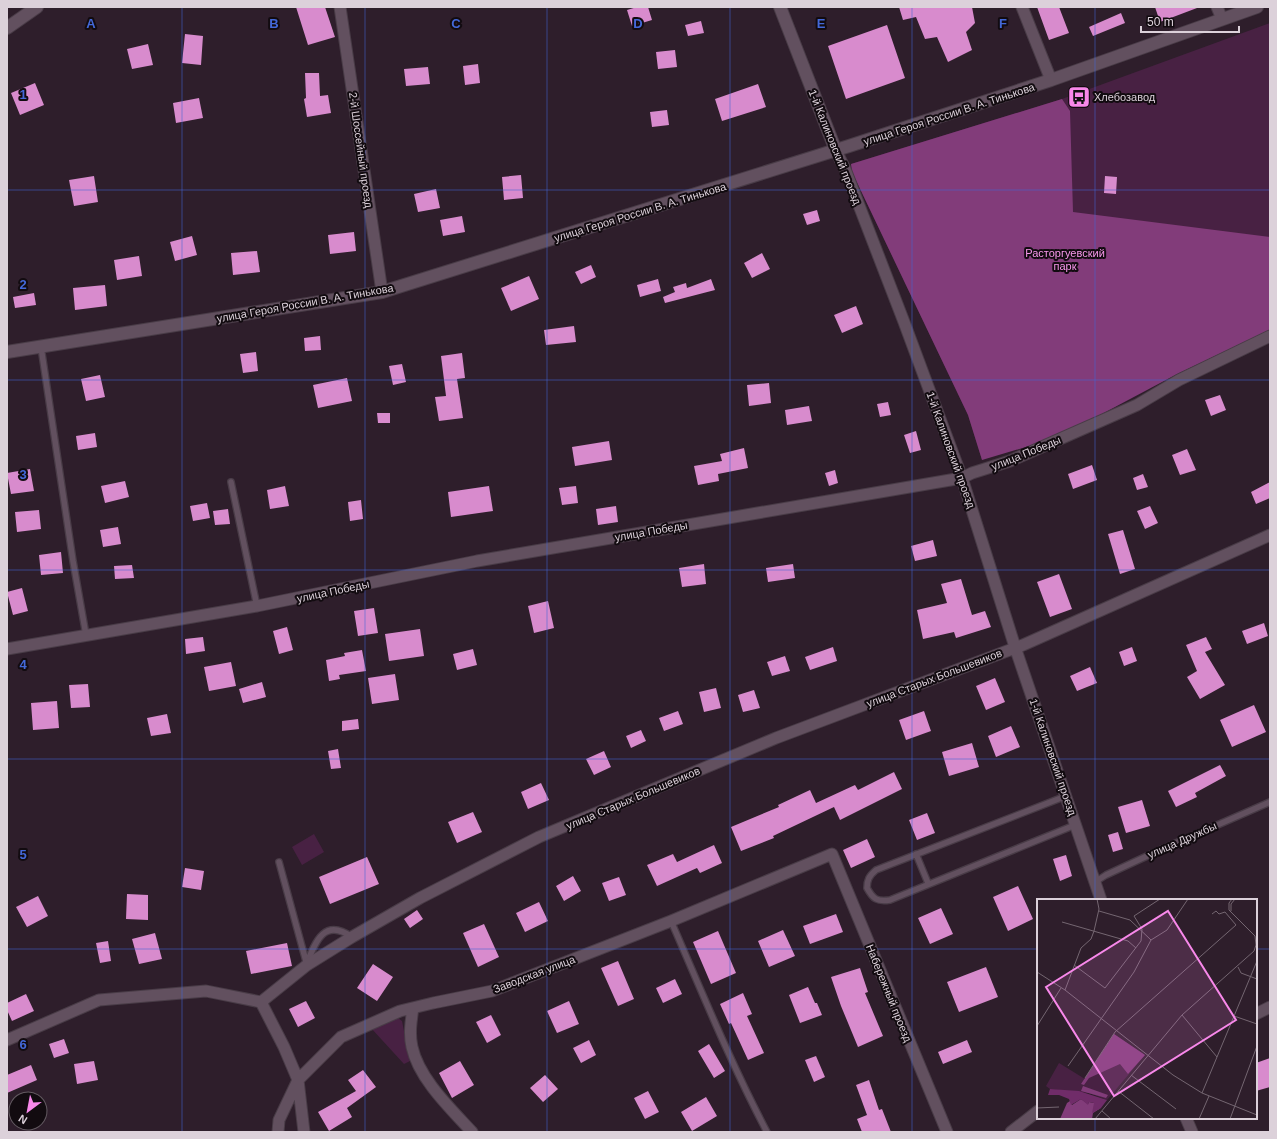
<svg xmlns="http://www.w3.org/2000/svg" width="1277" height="1139" viewBox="0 0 1277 1139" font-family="Arial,sans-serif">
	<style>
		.green { fill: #482143 }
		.forest { fill: #823c7a }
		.building { fill: #d88bcd }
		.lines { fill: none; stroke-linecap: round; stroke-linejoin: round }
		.service-casing { stroke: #493c47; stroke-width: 8 }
		.minor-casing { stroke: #493c47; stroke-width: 13 }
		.tertiary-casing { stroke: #493c47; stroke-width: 14 }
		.service { stroke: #62505f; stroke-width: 5.5 }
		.minor { stroke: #62505f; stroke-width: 11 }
		.tertiary { stroke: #62505f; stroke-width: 12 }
		.grid { fill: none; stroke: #4368d8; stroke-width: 1; stroke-opacity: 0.55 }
		.labels { text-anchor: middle; stroke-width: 4; stroke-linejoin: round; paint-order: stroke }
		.poi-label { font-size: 11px; fill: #dcd1da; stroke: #120b10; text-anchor: start }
		.street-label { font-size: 11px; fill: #dcd1da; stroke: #120b10 }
		.park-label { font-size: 11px; fill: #f897eb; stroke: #120b10 }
		.inset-road { fill: none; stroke: #746671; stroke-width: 1 }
		.view { fill: #f888ea; fill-opacity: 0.15; stroke: #f888ea; stroke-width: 2 }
		.inset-edge { fill: none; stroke: #dcd1da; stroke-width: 2 }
		.grid-label { font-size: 13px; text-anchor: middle; font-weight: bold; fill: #4368d8; stroke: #120b10; stroke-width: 4; stroke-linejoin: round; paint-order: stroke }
	</style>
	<rect width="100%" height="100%" fill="#2e1e2b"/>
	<!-- green -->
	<path class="green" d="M1270 23V330L1179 373 982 460 968 415 852 172 851 164 1062 99Z
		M314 834 324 852 302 865 292 847Z
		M398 1018 402 1021 410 1061 404 1064 371 1028Z"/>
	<!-- forest -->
	<path class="forest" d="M1062 99 1070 111 1073 212 1270 237V330L1179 373 1083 424 1036 444 982 460 968 415 852 172 851 164Z"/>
	<!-- building -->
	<path class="building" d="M296 7H325L335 37 308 45Z
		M637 7H648L652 20 632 26 627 10Z
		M899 7H972L975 23 966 32 972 50 948 62 937 37 925 39 916 17 903 20Z
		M1037 7H1059L1069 33 1049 40Z
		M1155 7H1197V8L1160 22Z
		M1121 13 1125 23 1093 36 1089 27Z
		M701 21 704 33 688 36 685 25Z
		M887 25 905 78 846 99 828 46Z
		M185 34 203 36 201 65 182 63Z
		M148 44 153 65 132 69 127 49Z
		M675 50 677 67 658 69 656 52Z
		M478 64 480 83 465 85 463 66Z
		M428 67 430 84 406 86 404 69Z
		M305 73H319L320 96 328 95 331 113 307 117 304 99 306 98Z
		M35 83 44 105 20 115 11 93Z
		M758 84 766 107 722 121 715 99Z
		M199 98 203 118 176 123 173 103Z
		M667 110 669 125 652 127 650 112Z
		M521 175 523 198 504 200 502 177Z
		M94 176 98 202 74 206 69 180Z
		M1105 176 1117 177 1116 194 1104 193Z
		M436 189 440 208 418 212 414 194Z
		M817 210 820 221 807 225 803 214Z
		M462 216 465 232 443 236 440 220Z
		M354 232 356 251 330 254 328 235Z
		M192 236 197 255 175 261 170 242Z
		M257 251 260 272 233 275 231 253Z
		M762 253 770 269 752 278 744 263Z
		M139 256 142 276 117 280 114 260Z
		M591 265 596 277 581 284 575 272Z
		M529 276 539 299 511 311 501 288Z
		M658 279 661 291 640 297 637 285Z
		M711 279 715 290 665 303 663 297 675 292 673 287 686 283 687 288Z
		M105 285 107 306 75 310 73 288Z
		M34 293 36 305 15 308 13 297Z
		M856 306 863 324 842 333 834 315Z
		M574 326 576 342 546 345 544 330Z
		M320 336 321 350 305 351 304 338Z
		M256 352 258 371 243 373 240 354Z
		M462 353 465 378 457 379 463 418 439 421 435 397 446 396 441 356Z
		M402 364 406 382 393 385 389 366Z
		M100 375 105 397 86 401 81 379Z
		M347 378 352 401 318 408 313 385Z
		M769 383 771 403 749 406 747 385Z
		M1220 395 1226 410 1211 416 1205 400Z
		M888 402 891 415 880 417 877 404Z
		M809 406 812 421 787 425 785 410Z
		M377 413H390V423H378Z
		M916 431 921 450 910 453 904 435Z
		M95 433 97 447 78 450 76 436Z
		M609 441 612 460 575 466 572 447Z
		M744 448 748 468 718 474 719 481 698 485 694 466 722 461 720 454Z
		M1187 449 1196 470 1180 475 1172 455Z
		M1092 465 1097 480 1073 489 1068 474Z
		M30 469 34 491 11 494 7 473Z
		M835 470 838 483 829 486 825 473Z
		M1143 474 1148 487 1137 490 1133 478Z
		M125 481 129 497 105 503 101 486Z
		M1270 482V498L1256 504 1251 492Z
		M285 486 289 506 270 509 267 490Z
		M489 486 493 511 451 517 448 492Z
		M576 486 578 503 562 505 559 488Z
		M361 500 363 519 350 521 348 502Z
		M207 503 210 518 193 521 190 506Z
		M616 506 618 522 598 525 596 509Z
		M1150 506 1158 523 1145 529 1137 511Z
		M228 509 230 524 215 525 213 511Z
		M39 510 41 529 17 532 15 512Z
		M118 527 121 544 103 547 100 530Z
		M1123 530 1135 569 1120 574 1108 534Z
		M933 540 937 556 915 561 911 546Z
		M61 552 63 573 41 575 39 555Z
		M704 564 706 584 682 587 679 568Z
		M793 564 795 578 768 582 766 568Z
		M132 565 134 578 115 579 114 566Z
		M1059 574 1072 609 1050 617 1037 582Z
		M961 579 972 615 985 611 991 627 956 638 954 632 923 639 917 610 947 603 941 584Z
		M22 588 28 611 13 615 7 592Z
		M548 601 554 628 534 633 528 606Z
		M374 608 378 633 358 636 354 611Z
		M1264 623 1268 636 1247 644 1242 631Z
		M287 627 293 650 279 654 273 631Z
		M420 629 424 656 389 661 385 634Z
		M203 637 205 651 186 654 185 639Z
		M1206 637 1212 649 1205 652 1225 685 1200 699 1187 677 1197 671 1186 645Z
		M833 647 837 661 810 670 805 657Z
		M1132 647 1137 661 1124 666 1119 652Z
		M473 649 477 665 457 670 453 654Z
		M362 650 366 671 339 675 340 679 329 681 326 660 345 656 344 653Z
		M785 656 790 671 772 676 767 662Z
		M231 662 236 686 209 691 204 667Z
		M1090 667 1097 683 1077 691 1070 676Z
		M395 674 399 700 372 704 368 678Z
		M995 678 1005 702 986 710 976 686Z
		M262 682 266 697 243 703 239 689Z
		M88 684 90 707 71 708 69 685Z
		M716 688 721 708 704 712 699 692Z
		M754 690 760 708 743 712 738 695Z
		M57 701 59 728 33 730 31 703Z
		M1254 705 1266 732 1232 747 1220 720Z
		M678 711 683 724 664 731 659 718Z
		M924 711 931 731 906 740 899 720Z
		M167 714 171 733 151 736 147 718Z
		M358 719 359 729 342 731V721Z
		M1011 726 1020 747 996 757 988 736Z
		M641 730 646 741 631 748 626 736Z
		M972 743 979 767 949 776 942 752Z
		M338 749 341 768 331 769 328 751Z
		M604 751 611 767 594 775 586 759Z
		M1220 765 1226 776 1195 793 1197 797 1176 807 1168 791Z
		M894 772 902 789 840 820 834 807 773 836 774 838 741 851 731 827 779 807 778 805 810 790 816 803 855 785 858 790Z
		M541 783 549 800 528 809 521 792Z
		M1142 800 1150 826 1126 833 1118 807Z
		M473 812 482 832 457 843 448 822Z
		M927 813 935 833 917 840 909 820Z
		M1118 832 1123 849 1113 852 1108 835Z
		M867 839 875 857 851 868 843 850Z
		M714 845 722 863 700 873 697 868 657 886 647 865 673 854 677 862Z
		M1066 855 1072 876 1060 881 1053 859Z
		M367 857 379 884 330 904 319 877Z
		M185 868 204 871 201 890 182 887Z
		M573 876 581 891 564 901 556 886Z
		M619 877 626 895 609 901 602 883Z
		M1018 886 1033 919 1008 931 993 897Z
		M127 894 148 895V920L126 919Z
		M38 896 48 916 27 927 16 907Z
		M539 902 548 921 525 932 516 913Z
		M941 908 953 934 930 944 918 918Z
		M417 910 423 919 410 928 404 919Z
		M836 914 843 932 810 944 803 926Z
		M484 924 499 957 478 967 463 933Z
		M783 930 795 956 769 967 758 941Z
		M718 931 736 973 711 984 693 942Z
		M155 933 162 959 139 964 132 939Z
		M108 941 111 961 100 963 96 943Z
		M287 943 292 966 251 974 246 951Z
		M618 961 634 999 618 1006 601 968Z
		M373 964 393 977 377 1001 357 988Z
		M986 967 998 997 959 1012 947 982Z
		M860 968 868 992 865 993 883 1036 858 1047 841 1006 831 977Z
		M675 979 682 994 663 1003 656 988Z
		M808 987 815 1003H817L822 1015 800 1023 789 995Z
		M743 993 752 1014 747 1016 764 1053 748 1060 731 1023 729 1024 720 1004Z
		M26 994 34 1011 12 1021 7 1010V1003Z
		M306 1001 315 1018 298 1027 289 1009Z
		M569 1001 579 1024 557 1033 547 1011Z
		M491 1015 501 1035 487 1043 476 1022Z
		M64 1039 69 1053 54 1058 49 1044Z
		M589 1040 596 1055 581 1063 573 1048Z
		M967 1040 972 1052 943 1064 938 1052Z
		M709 1044 725 1071 714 1078 698 1051Z
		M816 1056 825 1077 814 1082 805 1060Z
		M1270 1058V1087L1256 1091V1063Z
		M94 1061 98 1080 77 1084 74 1064Z
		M460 1061 474 1085 452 1098 439 1073Z
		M31 1065 37 1080 7 1093V1075Z
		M363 1070 376 1087 347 1108 352 1117 329 1131 318 1112 356 1091 348 1080Z
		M545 1075 558 1089 543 1102 530 1088Z
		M869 1080 879 1110 882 1109 891 1132H862L857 1119 867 1115 856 1085Z
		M648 1091 659 1112 645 1119 634 1098Z
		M706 1097 717 1116 692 1131 681 1112Z"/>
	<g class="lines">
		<!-- service casing -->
		<g class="service-casing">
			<path id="service" d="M41 347 73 561 86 635
				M231 482 257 606
				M1066 796 876 870C869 876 867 880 867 888 873 899 877 902 890 900L1075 825
				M916 854 928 883
				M279 862 307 965
				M1095 882 1106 875 1160 850 1270 802
				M671 921C702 992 731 1064 767 1132
				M307 963C316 940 325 918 352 937"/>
		</g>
		<!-- minor casing -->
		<g class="minor-casing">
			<path id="minor" d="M340 7 382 292
				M1022 7 1051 80
				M1217 7 1222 19
				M836 151 845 169 904 322 962 478 1015 647 1101 900
				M7 649 257 606 477 561 962 478 972 473 1010 461 1137 405 1179 380 1270 336
				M261 1002 284 1047 298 1080 304 1132
				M413 1008C411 1021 409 1034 412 1047 419 1079 451 1109 472 1132
				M1256 1014 1270 1007
				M7 1040 99 1000 206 991 261 1002 307 965 352 937 420 898 539 837 776 738 1023 645 1270 535
				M1186 1118 1192 1132
				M278 1132 279 1120 298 1080 341 1037 400 1011 433 1003 492 991 671 921 832 854 947 1132
				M1011 1132 1038 1111"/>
		</g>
		<!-- tertiary casing -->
		<g class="tertiary-casing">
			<path id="tertiary" d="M780 7 836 151
				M7 28 37 7
				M7 352 382 292 849 146 1051 80 1257 7"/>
		</g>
		<!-- service -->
		<use href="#service" class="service"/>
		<!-- minor -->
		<use href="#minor" class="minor"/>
		<!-- tertiary -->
		<use href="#tertiary" class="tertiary"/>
	</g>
	<!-- grid -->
	<path class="grid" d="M182 7V1132M365 7V1132M547 7V1132M730 7V1132M912 7V1132M1095 7V900M7 190H1270M7 380H1270M7 570H1270M7 759H1270M7 949H1038M1256 949H1270M1095 1118V1132"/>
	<!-- icons -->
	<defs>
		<g id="bus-square" transform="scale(1.15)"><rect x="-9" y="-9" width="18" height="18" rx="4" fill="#f888ea" stroke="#120b10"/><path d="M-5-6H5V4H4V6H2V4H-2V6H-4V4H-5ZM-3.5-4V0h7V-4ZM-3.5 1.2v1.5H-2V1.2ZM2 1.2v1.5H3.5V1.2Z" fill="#111"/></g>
	</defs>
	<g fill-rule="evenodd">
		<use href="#bus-square" x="1079" y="97"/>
	</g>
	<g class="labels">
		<!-- poi labels -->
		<g class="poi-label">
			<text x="1094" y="101">Хлебозавод</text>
		</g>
		<!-- street labels -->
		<g class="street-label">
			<text transform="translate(949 114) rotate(-18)" y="4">улица Героя России В. А. Тинькова</text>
			<text transform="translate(835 147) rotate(68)" y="4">1-й Калиновский проезд</text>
			<text transform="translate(361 150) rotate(82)" y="4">2-й Шоссейный проезд</text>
			<text transform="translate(640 212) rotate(-17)" y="4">улица Героя России В. А. Тинькова</text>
			<text transform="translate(305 303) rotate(-10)" y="4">улица Героя России В. А. Тинькова</text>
			<text transform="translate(951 450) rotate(70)" y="4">1-й Калиновский проезд</text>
			<text transform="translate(1026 453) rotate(-22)" y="4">улица Победы</text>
			<text transform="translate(651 531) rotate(-10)" y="4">улица Победы</text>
			<text transform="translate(333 591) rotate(-12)" y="4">улица Победы</text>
			<text transform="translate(934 678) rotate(-21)" y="4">улица Старых Большевиков</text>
			<text transform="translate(1053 757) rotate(71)" y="4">1-й Калиновский проезд</text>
			<text transform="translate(633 798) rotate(-23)" y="4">улица Старых Большевиков</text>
			<text transform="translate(1182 840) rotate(-24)" y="4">улица Дружбы</text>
			<text transform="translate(534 974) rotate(-21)" y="4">Заводская улица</text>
			<text transform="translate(889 993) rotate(68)" y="4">Набережный проезд</text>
		</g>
		<!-- park labels -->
		<g class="park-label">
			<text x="1065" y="257">Расторгуевский<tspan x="1065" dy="13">парк</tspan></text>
		</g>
	</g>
	<!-- overview -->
	<g transform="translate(1037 899)">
		<rect width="220" height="220" fill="#2e1e2b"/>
		<path d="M77 135 108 156 70 201 52 194 13 190 9 187 22 164 48 180Z" fill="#482143"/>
		<path d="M77 135 108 156 91 175 83 165 52 179 47 186 44 185ZM46 187 71 196 69 199 44 192ZM44 200 51 205 52 203 57 204V211L64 209 56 214 55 220H23L30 204 33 202 35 206Z" fill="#823c7a"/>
		<path d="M13 190 42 192 70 201 64 209 55 214 57 204 52 203 51 206 44 200 34 206 32 200 22 196H11Z" fill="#702c69"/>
		<path class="inset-road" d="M62 12 93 21 114 41M194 12V5L198 0M25 23 91 42 99 49M37 66 68 89 104 42 105 30 97 17 123 0M201 68 204 74 220 80M0 73 28 91 136 176 165 194 220 216M28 91 44 49 54 40 57 32 62 10 60 0M145 116 180 158M197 117 220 125M0 127 24 89M31 167 97 73 114 41 130 31 151 0M94 176 139 210M48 179 78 133 199 26 188 13 182 15 179 12 175 15M81 192 117 220M165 194 220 62M0 209 22 208M65 212 74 220M58 220 145 116 217 52 219 46 218 37 192 11V4L195 0M162 220 172 197M193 220 220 147"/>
		<path class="view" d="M131 12 199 121 77 197 9 88Z"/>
		<rect width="220" height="220" class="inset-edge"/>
	</g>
	<g class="grid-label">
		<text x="91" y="28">A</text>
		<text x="274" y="28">B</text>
		<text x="456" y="28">C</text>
		<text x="638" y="28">D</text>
		<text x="821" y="28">E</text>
		<text x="1003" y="28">F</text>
		<text x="23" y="99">1</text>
		<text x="23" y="289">2</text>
		<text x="23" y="479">3</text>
		<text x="23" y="669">4</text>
		<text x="23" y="859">5</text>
		<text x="23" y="1049">6</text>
	</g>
	<!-- border -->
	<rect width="1277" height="1139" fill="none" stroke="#dcd1da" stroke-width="16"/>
	<!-- north arrow -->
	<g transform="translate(28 1111) rotate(212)"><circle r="19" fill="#120b10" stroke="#635a61"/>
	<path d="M0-3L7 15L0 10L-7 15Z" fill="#f888ea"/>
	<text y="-6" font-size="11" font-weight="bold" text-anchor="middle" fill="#dcd1da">N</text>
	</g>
	<!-- scale -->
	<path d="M1141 26v6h98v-6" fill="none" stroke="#dcd1da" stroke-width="2"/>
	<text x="1147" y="26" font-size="12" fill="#dcd1da" stroke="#120b10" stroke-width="3" paint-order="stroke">50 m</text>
</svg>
